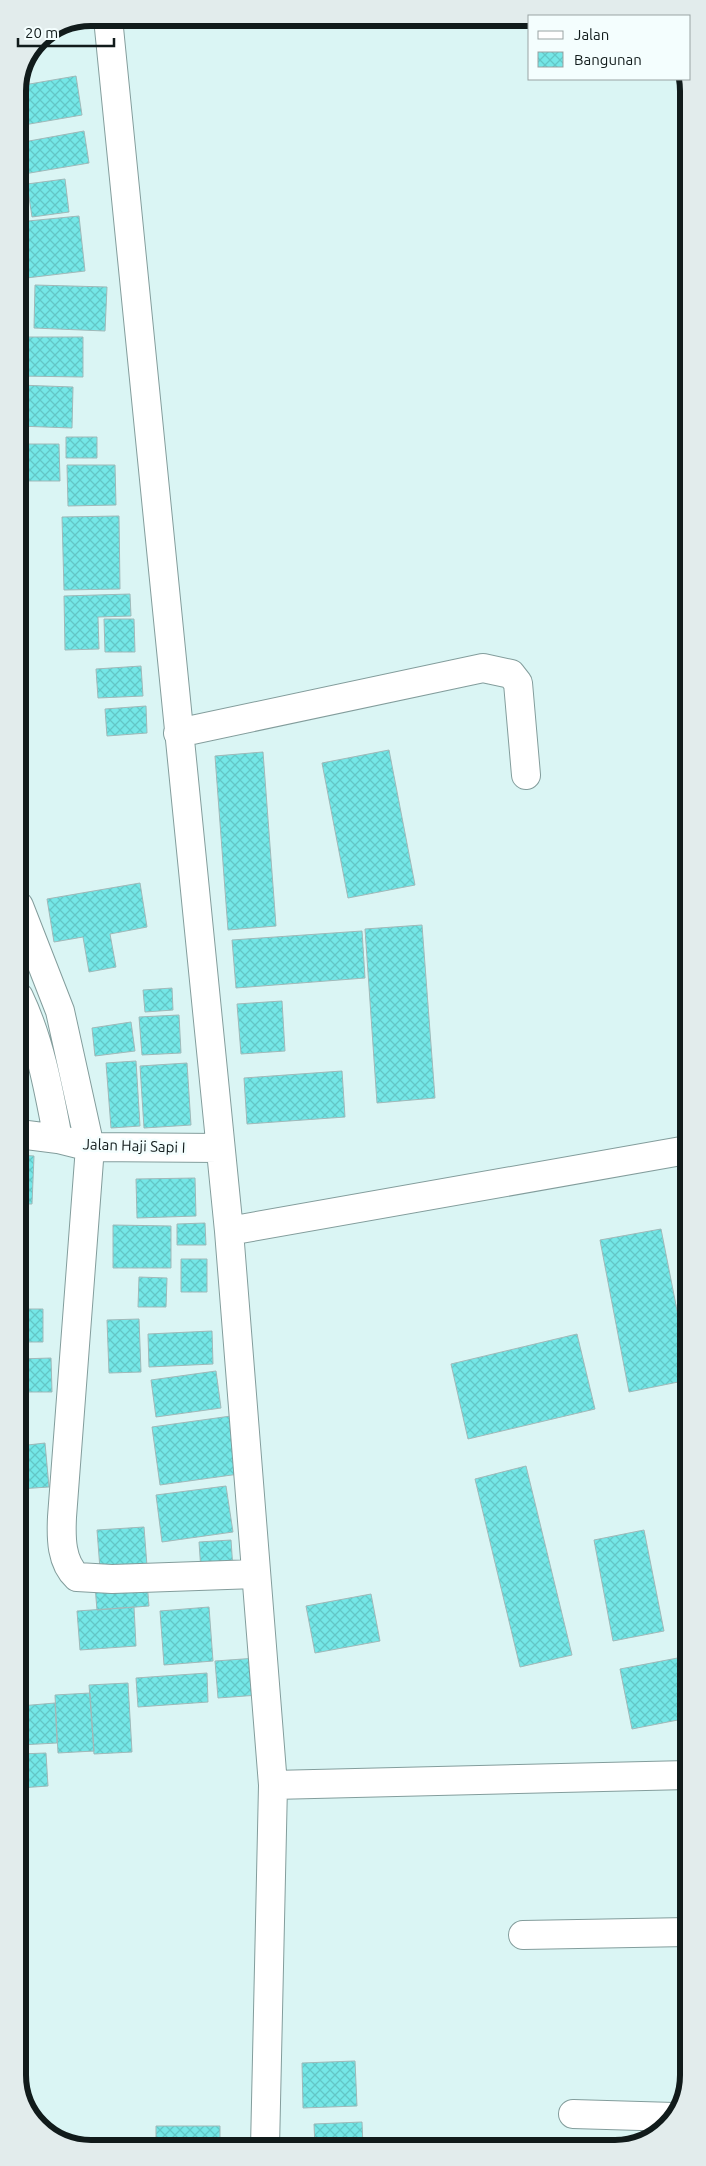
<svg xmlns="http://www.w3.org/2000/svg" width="706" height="2166" viewBox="0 0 706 2166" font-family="Ubuntu,sans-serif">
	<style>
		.building { fill: url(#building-cross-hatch); stroke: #a0b9b9 }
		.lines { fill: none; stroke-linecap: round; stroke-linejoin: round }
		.street-casing { stroke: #839d9c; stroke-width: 30 }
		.street { stroke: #fff; stroke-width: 28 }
		.labels { text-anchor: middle; stroke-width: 5; stroke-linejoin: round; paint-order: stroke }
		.street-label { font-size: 15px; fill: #111b1b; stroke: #f4fefe }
		.rim { fill: none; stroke: #111b1b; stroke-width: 6 }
	</style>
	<defs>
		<pattern id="building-cross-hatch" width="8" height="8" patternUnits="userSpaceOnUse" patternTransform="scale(1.25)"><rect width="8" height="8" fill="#74e7e7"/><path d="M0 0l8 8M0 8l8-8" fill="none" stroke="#63c6c6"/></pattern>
	</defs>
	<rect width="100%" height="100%" fill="#daf5f4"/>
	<!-- building -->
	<path class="building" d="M76 76 82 115 18 126V86Z
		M84 131 89 163 18 175V143Z
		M65 179 69 212 32 217 27 184Z
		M79 216 85 271 18 279V222Z
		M35 285 107 287 105 331 34 328Z
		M18 337H83V377L18 376Z
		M18 385 73 387 72 428 18 426Z
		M66 437H97V458H66Z
		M18 444H59L60 481H18Z
		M67 465H115L116 505 68 506Z
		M119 516 120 589 64 590 62 517Z
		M130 594 131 616 98 617 99 649 65 650 64 596Z
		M104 619H134L135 652H105Z
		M141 666 143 696 98 698 96 669Z
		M146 706 147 733 107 736 105 709Z
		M27 717 28 745 18 746V718Z
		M389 750 415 885 348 898 322 763Z
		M263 752 276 926 228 930 215 756Z
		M140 883 147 927 110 934 116 967 89 972 83 937 54 942 47 899Z
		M422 925 435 1098 377 1103 365 929Z
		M362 931 365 978 236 988 232 940Z
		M172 988 173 1010 145 1012 143 990Z
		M282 1001 285 1051 241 1054 237 1004Z
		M179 1015 181 1053 142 1055 139 1017Z
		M131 1022 135 1051 95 1056 92 1028Z
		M136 1061 140 1126 111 1128 106 1063Z
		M187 1063 191 1125 144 1128 140 1066Z
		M342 1071 345 1117 247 1124 244 1078Z
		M19 1155 34 1156 32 1204H19Z
		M195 1178 196 1216 137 1218 136 1179Z
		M205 1223 206 1245H177V1224Z
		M113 1225 171 1226V1268H113Z
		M661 1229 688 1366V1380L629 1392 600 1240Z
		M181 1259H207V1292H181Z
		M139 1277 167 1278 166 1307H138Z
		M19 1309H43V1342H19Z
		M139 1319 141 1372 109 1373 107 1320Z
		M212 1331 213 1364 149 1367 148 1334Z
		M577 1334 595 1409 468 1439 451 1364Z
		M51 1358 52 1392H19V1359Z
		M216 1371 221 1408 156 1417 151 1380Z
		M231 1416 239 1474 160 1485 152 1427Z
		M45 1443 49 1487 19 1489V1446Z
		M526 1466 572 1655 520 1667 475 1479Z
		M226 1486 233 1532 162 1542 156 1495Z
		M688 1509V1563L678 1511Z
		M144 1527 147 1566 100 1569 97 1530Z
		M644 1530 664 1631 613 1641 594 1540Z
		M231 1540 233 1569 201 1571 199 1542Z
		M147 1582 149 1606 97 1610 95 1586Z
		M371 1594 380 1641 315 1653 306 1606Z
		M134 1607 136 1646 80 1650 77 1611Z
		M209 1607 213 1661 164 1665 160 1611Z
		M688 1656V1718L632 1729 620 1669Z
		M257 1658 259 1695 218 1698 215 1661Z
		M207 1673 208 1702 138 1707 136 1678Z
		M128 1683 132 1752 94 1754 89 1685Z
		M90 1693 94 1751 58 1753 55 1695Z
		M55 1703 57 1743 20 1745V1706Z
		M46 1753 48 1786 20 1788V1754Z
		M355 2061 357 2106 303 2108 302 2063Z
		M362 2122 363 2147H315L314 2124Z
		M156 2126H220V2148H156Z"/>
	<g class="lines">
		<!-- street casing -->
		<g class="street-casing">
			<path id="street" d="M108 18 229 1231 273 1785 265 2148
				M178 733 483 668 511 674 518 683 526 775
				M19 906 60 1011 90 1147 62 1517C61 1538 61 1562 77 1577L112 1579 256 1574
				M19 997C40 1041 49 1091 58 1139
				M19 1134 58 1139 90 1147 219 1148
				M229 1231 687 1150
				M273 1785 688 1775
				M523 1935 688 1932
				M573 2114 674 2117"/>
		</g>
		<!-- street -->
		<use href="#street" class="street"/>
	</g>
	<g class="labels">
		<!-- street labels -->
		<g class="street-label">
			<text transform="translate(134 1146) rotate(2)" y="5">Jalan Haji Sapi I</text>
		</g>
	</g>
	<!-- crop -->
	<path d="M0 0H706V2166H0ZM91 26H615A65 65 0 0 1 680 91V2075A65 65 0 0 1 615 2140H91A65 65 0 0 1 26 2075V91A65 65 0 0 1 91 26Z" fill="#e2ecec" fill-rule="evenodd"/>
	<path class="rim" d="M91 26H615A65 65 0 0 1 680 91V2075A65 65 0 0 1 615 2140H91A65 65 0 0 1 26 2075V91A65 65 0 0 1 91 26Z"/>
	<!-- legend -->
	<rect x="528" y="15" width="162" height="65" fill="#f4fefe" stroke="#99a3a3"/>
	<rect x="538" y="31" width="25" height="8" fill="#ffffff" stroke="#99a3a3"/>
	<text x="574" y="40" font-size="15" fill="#111b1b">Jalan</text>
	<rect x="538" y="52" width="25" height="15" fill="url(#building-cross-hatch)" stroke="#99a3a3"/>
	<text x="574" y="65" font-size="15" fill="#111b1b">Bangunan</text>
	<!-- scale -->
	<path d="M18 38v8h96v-8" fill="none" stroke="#111b1b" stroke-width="2.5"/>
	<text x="25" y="38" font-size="15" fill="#111b1b" stroke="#f4fefe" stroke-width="4" paint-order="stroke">20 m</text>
</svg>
